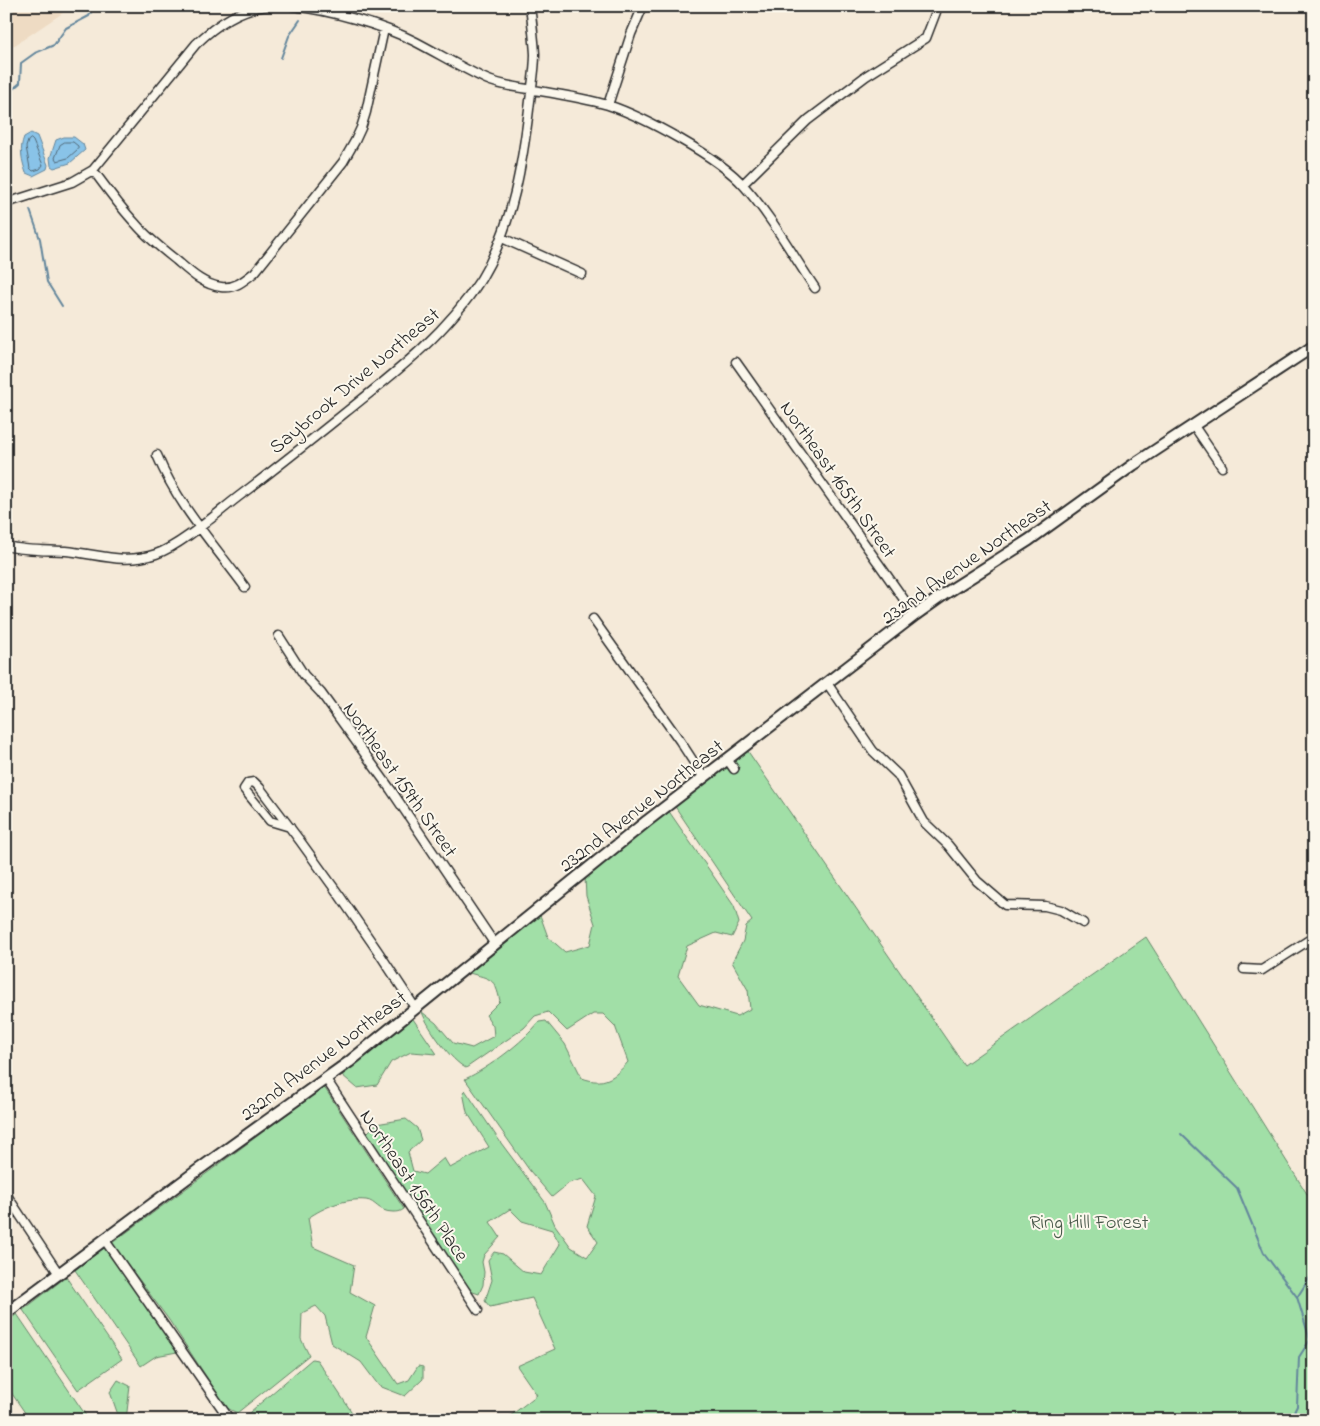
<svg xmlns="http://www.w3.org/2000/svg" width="1320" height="1426" viewBox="0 0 1320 1426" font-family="'Indie Flower',sans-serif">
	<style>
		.built { fill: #eedbc3 }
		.green { fill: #a1dfa7; stroke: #668569 }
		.water { fill: #89c3e8; stroke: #63869c }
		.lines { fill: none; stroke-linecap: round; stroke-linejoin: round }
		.shore { stroke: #516877; stroke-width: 1 }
		.stream { stroke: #63869c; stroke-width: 2 }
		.minor-casing { stroke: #2b2b2b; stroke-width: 11 }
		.tertiary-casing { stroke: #2b2b2b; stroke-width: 14 }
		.minor { stroke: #fbf7ec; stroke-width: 8 }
		.tertiary { stroke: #fbf7ec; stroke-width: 10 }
		.labels { text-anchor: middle; stroke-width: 4; stroke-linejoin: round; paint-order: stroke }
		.street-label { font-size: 20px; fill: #2b2b2b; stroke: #fbf7ec }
		.park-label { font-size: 20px; fill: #48584a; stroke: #fbf7ec }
	</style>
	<rect width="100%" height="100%" fill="#f5ead9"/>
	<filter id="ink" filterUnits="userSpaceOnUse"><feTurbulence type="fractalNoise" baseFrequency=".02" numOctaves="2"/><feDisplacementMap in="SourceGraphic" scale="10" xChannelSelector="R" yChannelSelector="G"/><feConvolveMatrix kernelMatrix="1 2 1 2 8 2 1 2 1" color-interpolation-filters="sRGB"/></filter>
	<g filter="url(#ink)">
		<!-- built -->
		<path class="built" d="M6 6H73L6 51Z"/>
		<!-- green -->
		<path class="green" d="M747 750 964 1065 1146 937 1314 1205V1420H505L537 1395 517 1366 555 1349 532 1298 490 1307 485 1301 492 1280 488 1260 494 1252 503 1254 524 1272 541 1275 560 1244 552 1230 522 1221 510 1209 490 1222 500 1237 484 1255 482 1262 484 1272 483 1285 479 1294 470 1291 366 1134 376 1124 406 1119 417 1128 421 1140 408 1152 413 1171 425 1174 444 1158 450 1168 489 1147 467 1112 463 1092 465 1090 501 1143 545 1202 555 1225 571 1247 587 1257 598 1242 587 1226 596 1196 583 1179 569 1183 552 1197 530 1171 465 1079C489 1068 523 1042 539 1022L546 1021 565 1044 582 1078C604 1086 614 1078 628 1062L615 1026 603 1014H593L567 1031 548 1012 535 1016 524 1028 466 1068C451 1061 428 1028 422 1012L436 1023 453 1043 472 1048 494 1036 493 1026 486 1015 500 1001C495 978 491 979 469 973L540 915 548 937 565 952 590 945 595 924 586 896 585 878 668 810 734 906 739 923 732 937 716 933 687 946 678 976 699 1005 737 1016 750 1009 748 990 732 962 743 941 746 926 752 921 674 805Z
			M413 1019 437 1054 411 1052 391 1062 377 1085 357 1088 342 1075Z
			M324 1087 404 1209C400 1212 398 1212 393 1212 378 1212 376 1201 366 1200 345 1198 324 1207 308 1218L313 1247 354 1265 350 1292 375 1306 366 1337 398 1384 409 1380 418 1366 423 1367V1379L405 1396 379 1386 361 1362 332 1344 325 1316 316 1306 302 1313 301 1339 309 1355 237 1413 227 1408 169 1320 112 1243Z
			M105 1247 177 1352 156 1356 141 1366 75 1270Z
			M66 1277 122 1359 78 1390 23 1310Z
			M17 1314 89 1420H30L6 1385V1322Z
			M312 1359 317 1360 357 1420H243V1418Z
			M118 1380 130 1386 126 1420H113L117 1412 110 1392Z"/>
		<!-- water -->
		<path class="water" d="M31 133 37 136 48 165 47 169 33 176 26 173C22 161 19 149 24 137Z
			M64 137H74L83 144 85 150 70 163 54 168 51 166 50 158 56 140Z"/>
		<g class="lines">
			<!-- shore -->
			<path class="shore" d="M31 139 33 141 43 165 40 169 33 171 30 168 26 147 28 141Z
				M65 142H73L78 146V149L68 158 57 161 55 158 60 145Z"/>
			<!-- stream -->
			<path class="stream" d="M281 58 289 36 300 20
				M6 95 20 83 21 63 35 53 54 45 66 28 89 16 94 6
				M6 181 11 187
				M30 210 40 239 47 282 62 306
				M1181 1134 1237 1188 1264 1253 1297 1297 1310 1340 1299 1357 1297 1406 1290 1420
				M1298 1296 1314 1271"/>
			<!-- minor casing -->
			<g class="minor-casing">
				<path id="minor" d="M293 6C329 10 383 25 416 42 439 54 462 68 486 79 501 86 517 87 534 90 558 94 584 98 608 105 644 117 719 157 744 186 771 216 792 254 815 288
					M608 105 631 34 643 6
					M93 170C107 189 120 207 136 224 147 237 162 249 176 260 189 271 203 285 221 287 235 289 245 280 255 272L343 162 355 141 361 128 366 112 384 29
					M743 184 808 120 866 76 926 38 936 12 935 6
					M6 203 72 182 93 170 196 44C215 26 240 8 267 6
					M502 238 582 274
					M736 362 915 615
					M1194 426 1222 467
					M157 455C177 504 214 545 245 587
					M6 546C26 551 46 550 66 551 98 554 123 565 156 554 180 546 216 514 238 497 274 470 310 441 346 412 395 373 447 333 481 279 513 226 523 161 530 101 532 85 535 70 535 54 534 38 532 22 530 6
					M593 619 680 741 704 778
					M279 636 304 675 321 693 391 790 494 943
					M827 683 873 751 898 775 924 822 948 845 977 881 1005 905 1045 906 1061 910 1083 923
					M727 759 734 769
					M290 827 270 821 244 789 248 783 254 782 260 788C315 859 367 933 416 1009
					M1244 969 1262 970 1314 937
					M326 1079 478 1310
					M6 1194 59 1274
					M104 1239 230 1420"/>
			</g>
			<!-- tertiary casing -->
			<g class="tertiary-casing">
				<path id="tertiary" d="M6 1313 198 1170 349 1062 647 821 915 615 946 593 1029 540 1133 465 1314 346"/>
			</g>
			<!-- minor -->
			<use href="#minor" class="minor"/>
			<!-- tertiary -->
			<use href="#tertiary" class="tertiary"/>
		</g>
	</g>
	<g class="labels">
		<!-- street labels -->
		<g class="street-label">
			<text transform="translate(354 380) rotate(-40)" y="7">Saybrook Drive Northeast</text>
			<text transform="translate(839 479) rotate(55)" y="7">Northeast 165th Street</text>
			<text transform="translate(966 561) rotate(-35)" y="7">232nd Avenue Northeast</text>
			<text transform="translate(401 779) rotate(55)" y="7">Northeast 159th Street</text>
			<text transform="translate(641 805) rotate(-38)" y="7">232nd Avenue Northeast</text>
			<text transform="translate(323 1055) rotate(-37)" y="7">232nd Avenue Northeast</text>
			<text transform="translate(415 1185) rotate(56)" y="7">Northeast 156th Place</text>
		</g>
		<!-- park labels -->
		<g class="park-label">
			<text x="1089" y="1228">Ring Hill Forest</text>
		</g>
	</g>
	<!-- margin -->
	<rect width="1320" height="1426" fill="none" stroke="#fbf7ec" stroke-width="25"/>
	<rect x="12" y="12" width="1295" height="1401" fill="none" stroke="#2b2b2b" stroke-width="2" filter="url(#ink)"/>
</svg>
